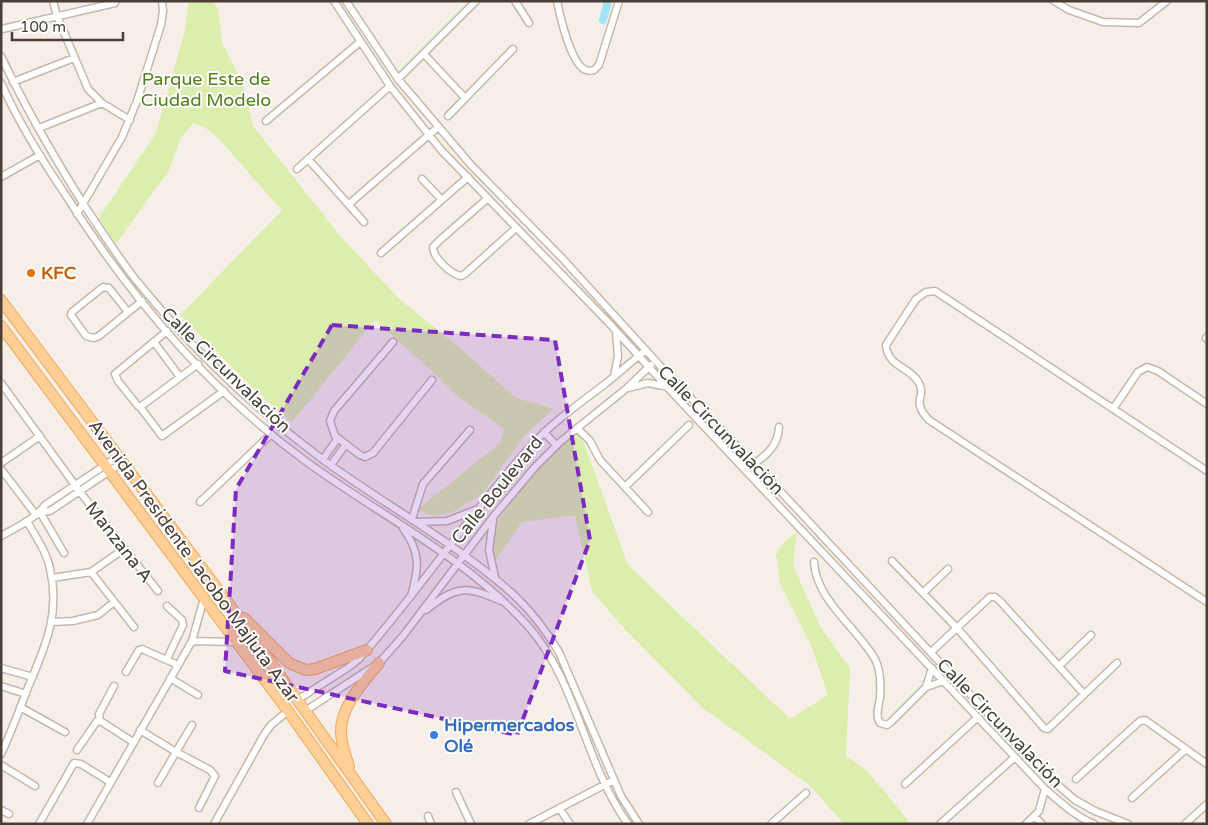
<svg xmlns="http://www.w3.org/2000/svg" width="1208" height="825" viewBox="0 0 1208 825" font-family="'Varela Round',sans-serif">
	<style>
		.green { fill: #dceead }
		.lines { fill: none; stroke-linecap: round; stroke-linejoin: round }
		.canal { stroke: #9ee3f8; stroke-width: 8 }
		.minor-casing { stroke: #c5b8ac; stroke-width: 9 }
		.primary-casing { stroke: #f0a95b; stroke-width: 12 }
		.minor { stroke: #fff; stroke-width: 6 }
		.primary { stroke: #ffcf97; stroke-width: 10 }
		.marked { fill: #7b2cbf; fill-opacity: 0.2; stroke: #7b2cbf; stroke-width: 4; stroke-dasharray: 10 6; stroke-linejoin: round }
		.food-dot { fill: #e8710a; stroke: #fff; stroke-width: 2 }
		.shop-dot { fill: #3f7fe0; stroke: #fff; stroke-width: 2 }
		.labels { text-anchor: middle; stroke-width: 4; stroke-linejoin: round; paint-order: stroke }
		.park-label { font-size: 18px; fill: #547d21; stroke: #fff }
		.food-label { font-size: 18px; font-weight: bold; fill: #c56008; stroke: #fff; text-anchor: start }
		.street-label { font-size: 18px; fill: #4a3e36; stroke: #fff }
		.shop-label { font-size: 18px; font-weight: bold; fill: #366cbe; stroke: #fff; text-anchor: start }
	</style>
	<rect width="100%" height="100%" fill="#f6efe8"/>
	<!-- green -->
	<path class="green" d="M189 1H213L218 9 222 42 243 84 253 126 341 237 399 299 460 348 516 398 554 409 526 434 482 494 453 512 434 516 417 510 500 443 504 429 455 394 432 371 375 320 292 422 259 394 180 315 282 210 215 135 204 127 193 123 181 138 169 170 116 244 99 218 156 133 184 34Z
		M574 429 584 443 628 565 790 719 828 695 811 645 780 583 776 555 784 542 797 532 793 566 821 628 850 668 846 756 865 769 905 816 909 824H844L809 785 703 708 618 622 592 591 575 515 522 522 495 561 489 546 498 520 536 469Z"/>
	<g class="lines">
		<!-- canal -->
		<path class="canal" d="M603 20 608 1"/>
		<!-- minor casing -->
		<g class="minor-casing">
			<path id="minor" d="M53 1 57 16 88 89 102 103 130 120
				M334 1 390 86 441 150 608 322 667 387 1045 789C1061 803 1075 816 1094 824
				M346 1 398 79 471 165 562 258 663 369 783 494 946 669 1051 779 1075 800 1095 811 1128 824
				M515 1 529 23
				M557 1C560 16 571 65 586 70 589 71 592 71 594 70L599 65 619 1
				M1054 1 1069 10 1103 22 1139 23 1167 1
				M2 29 115 3
				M424 54 465 98
				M1 56C25 107 54 157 84 205 101 230 117 256 136 280 190 347 254 408 322 459 367 492 415 520 460 552 481 568 503 583 521 602 536 617 548 634 559 652L621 796 639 824
				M398 79 476 1
				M13 82 74 58
				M1 83C18 121 40 157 63 191 127 293 207 388 304 460 379 515 464 556 527 625 578 682 584 763 628 824
				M448 116 513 49
				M266 121 360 42
				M39 128 102 103
				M308 159 364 222
				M297 169 390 86
				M1 177 40 155
				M422 179 441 199
				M488 198 440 240 433 247C433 258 451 274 461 276L466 273 516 228
				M349 204 438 127
				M77 214 122 137 137 101 161 25 163 11 162 1
				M381 253 468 177
				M128 312 109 288 103 287 72 312 71 315 86 336 94 338 99 336 142 301
				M167 331 115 374 118 381 138 406 140 407 198 364
				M1206 338 1207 339
				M154 342 180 377
				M393 342 334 411 330 421 335 436 360 455 365 457 373 453 432 380
				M614 376 618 356 616 332
				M1 383 80 492 158 591
				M628 388 648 383 664 386
				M140 407 162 436 224 391
				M1113 409 1138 372 1147 367 1158 371 1207 404
				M577 428 590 441 600 460 648 512
				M544 432 556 445
				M323 459 338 438
				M1 463 40 436
				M754 464C768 454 778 445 779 427
				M331 465 346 444
				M1 469 36 515
				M1207 471 935 291 926 292 916 299 886 345C888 368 910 366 919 383 927 398 910 400 929 420L1207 602
				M625 487 689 425
				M200 502 271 434
				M40 512 50 511 123 462
				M40 512 64 553
				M412 519 423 484 470 430
				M493 520 489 550 495 577
				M417 522 447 521 478 509
				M403 528C421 553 419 568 411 596
				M1 536C17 527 35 519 45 505L119 456
				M892 561 957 628 1044 728 1048 729 1051 726 1117 663
				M814 562C816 600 857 628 875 659 881 671 881 684 880 697 879 706 875 715 880 723L887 725 891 722 926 687 932 668
				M91 572 134 627
				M52 578 91 572 124 549
				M924 592 948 569
				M167 606 182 620 183 625 167 659
				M426 610C456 586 466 585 501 601
				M52 622 73 621 98 615 114 602
				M192 641 236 642
				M931 652 990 597H995L1000 601 1084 694
				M1059 666 1091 635
				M1 668 33 677
				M126 672 139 650 142 649 178 665
				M170 678 198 695
				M1 686 26 694
				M926 687 944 681
				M297 700 349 667 359 659C419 591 469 515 529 448 551 423 579 404 605 384 619 373 632 361 646 350
				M20 707 65 732
				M305 711 379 663 403 636 493 517 535 467 560 442 627 388 651 365
				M100 721 99 714 114 686
				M192 725 176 752 210 770 215 776 199 808
				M140 730 176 752 158 783
				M77 750 97 721 102 722 133 742
				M1 754C11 733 19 711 27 690 44 649 61 615 50 569 47 552 35 536 27 521
				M1 765 35 786
				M1076 779 1140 721 1145 720 1207 764
				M905 784 978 717
				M456 792 471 824
				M1132 798 1186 749
				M559 808 570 824
				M1 810 9 814
				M428 816 431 824
				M1035 817 1042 824
				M39 824 74 763 81 764 110 782
				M87 824 192 641 204 598
				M214 824 265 733 271 725 288 711
				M529 824 614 780
				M771 824 806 793
				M940 824 1015 757
				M1026 824 1039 811 1045 789
				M1185 824 1207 804"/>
		</g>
		<!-- primary casing -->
		<g class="primary-casing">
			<path id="primary" d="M1 300 226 600 386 824
				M1 326 288 711 368 824
				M244 618 289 663 306 670 315 669 367 650
				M349 766C345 755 341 743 341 731 341 705 364 682 379 663"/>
		</g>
		<!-- minor -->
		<use href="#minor" class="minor"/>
		<!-- primary -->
		<use href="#primary" class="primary"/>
	</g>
	<!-- marked area -->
	<path class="marked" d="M332 325 555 340 590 540 517 735 225 671 236 489Z"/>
	<!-- markers -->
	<circle class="food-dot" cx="31" cy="273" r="5"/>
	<circle class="shop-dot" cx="434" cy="735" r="5"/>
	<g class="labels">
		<!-- park labels -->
		<g class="park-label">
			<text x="206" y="85">Parque Este de<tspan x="206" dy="21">Ciudad Modelo</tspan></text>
		</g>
		<!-- food labels -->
		<g class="food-label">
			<text x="41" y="279">KFC</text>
		</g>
		<!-- street labels -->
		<g class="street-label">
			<text transform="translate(226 370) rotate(44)" y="6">Calle Circunvalación</text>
			<text transform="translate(721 430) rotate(46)" y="6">Calle Circunvalación</text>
			<text transform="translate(497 490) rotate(-51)" y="6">Calle Boulevard</text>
			<text transform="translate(119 542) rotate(52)" y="6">Manzana A</text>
			<text transform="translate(194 561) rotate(54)" y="6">Avenida Presidente Jacobo Majluta Azar</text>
			<text transform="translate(1000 723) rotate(46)" y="6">Calle Circunvalación</text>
		</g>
		<!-- shop labels -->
		<g class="shop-label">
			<text x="444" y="731">Hipermercados<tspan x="444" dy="21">Olé</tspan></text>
		</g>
	</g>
	<!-- border -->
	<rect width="1208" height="825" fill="none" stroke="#4a3e36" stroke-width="5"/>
	<!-- scale -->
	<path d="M12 32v8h111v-8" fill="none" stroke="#4a3e36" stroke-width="2.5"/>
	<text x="20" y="32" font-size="15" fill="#4a3e36" stroke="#ffffff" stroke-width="4" paint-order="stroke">100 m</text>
</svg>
